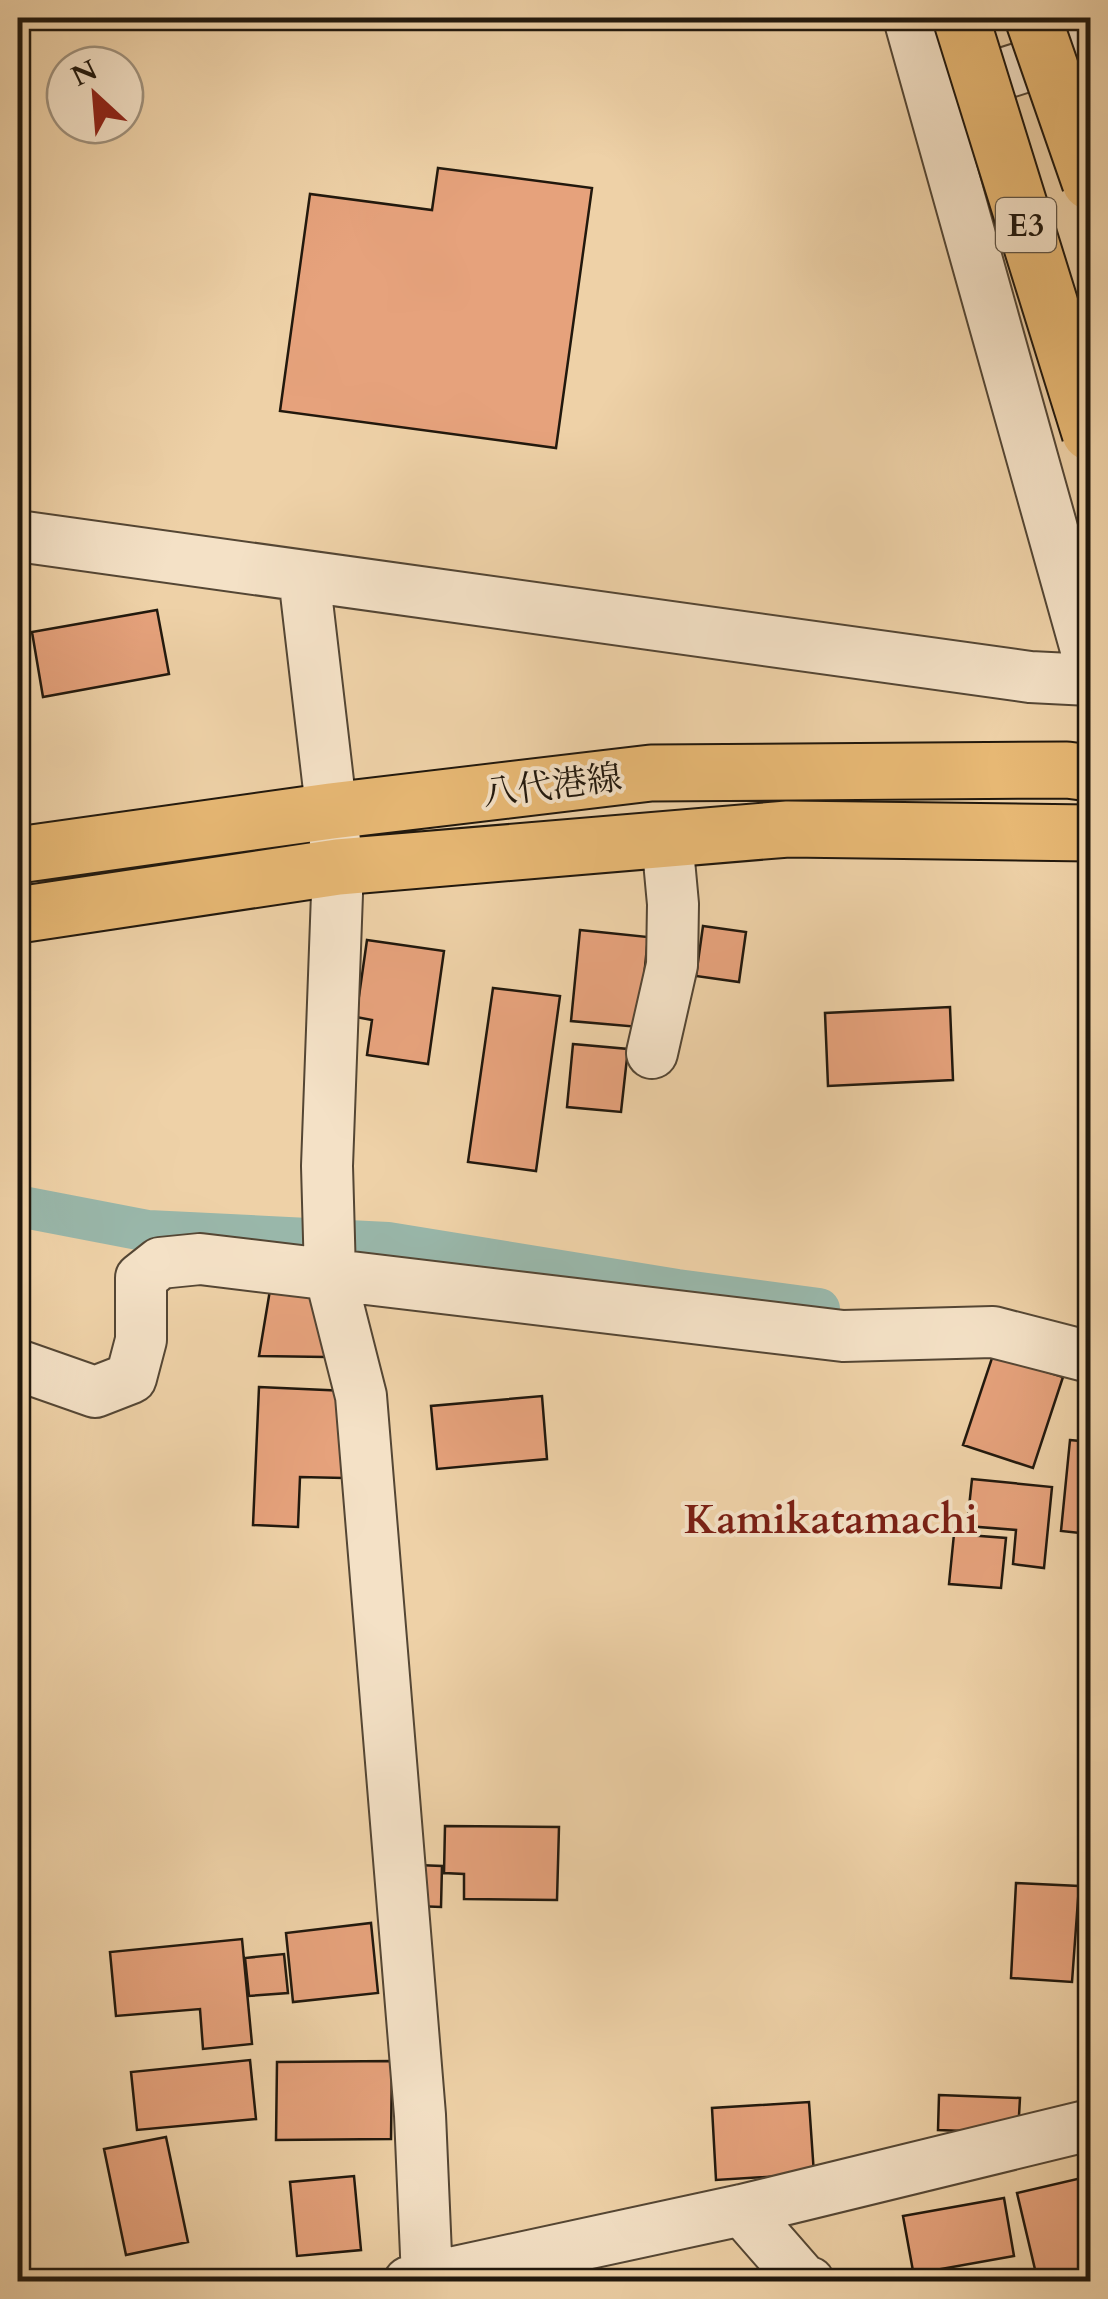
<svg xmlns="http://www.w3.org/2000/svg" width="1108" height="2299" viewBox="0 0 1108 2299" font-family="Cardo,'Noto Serif JP',serif">
	<style>
		.lines { fill: none; stroke-linecap: round; stroke-linejoin: round }
		.canal { stroke: #99b7aa; stroke-width: 42 }
		.building { fill: #e6a27c; stroke: #21180d; stroke-width: 2.5 }
		.minor-casing { stroke: #544634; stroke-width: 54 }
		.major-casing { stroke: #21180d; stroke-width: 59 }
		.minor { stroke: #f4e1c6; stroke-width: 50 }
		.major { stroke: #e7b874; stroke-width: 55 }
		.highway-bridge-casing { stroke: #21180d; stroke-width: 59; stroke-linecap: butt }
		.highway-bridge { stroke: #e7b874; stroke-width: 55 }
		.labels { text-anchor: middle; stroke-width: 8; stroke-linejoin: round; paint-order: stroke }
		.shield { fill: #f4e1c6; stroke: #605444; stroke-width: 2.5 }
		.shield-label { font-size: 32px; font-weight: bold; fill: #21180d }
		.street-label { font-size: 35px; fill: #21180d; stroke: #f4e1c6 }
		.quarter-label { font-size: 40px; font-weight: bold; fill: #7a1f14; stroke: #f4e1c6 }
	</style>
	<rect width="100%" height="100%" fill="#eed1a7"/>
	<filter id="stains"><feTurbulence type="fractalNoise" baseFrequency=".002" numOctaves="4"/><feColorMatrix values="0 0 0 0 .2 0 0 0 0 .09 0 0 0 0 .02 0 0 0 .5 -.17"/></filter>
	<radialGradient id="worn" r=".72"><stop offset=".6" stop-color="#630" stop-opacity="0"/><stop offset="1" stop-color="#630" stop-opacity=".3"/></radialGradient>
	<g class="lines">
		<!-- canal -->
		<path class="canal" d="M18 1206 148 1231 388 1243 677 1290 819 1309"/>
	</g>
	<!-- building -->
	<path class="building" d="M438 168 592 188 556 448 280 411 310 194 432 210Z
		M157 610 169 674 43 697 32 632Z
		M703 926 746 932 739 982 696 976Z
		M580 930 648 937 639 1027 571 1021Z
		M367 940 444 951 428 1064 367 1055 372 1020 356 1017Z
		M493 988 560 996 536 1171 468 1162Z
		M950 1007 953 1080 828 1086 825 1013Z
		M573 1044 628 1049 621 1112 567 1107Z
		M270 1290 328 1298 326 1357 259 1356Z
		M993 1355 1063 1377 1033 1468 963 1445Z
		M259 1387 347 1391 344 1478 300 1477 298 1527 253 1525Z
		M542 1396 547 1459 437 1469 431 1406Z
		M1070 1440 1090 1442V1534L1061 1531Z
		M972 1479 1052 1487 1044 1568 1013 1564 1016 1530 967 1526Z
		M954 1534 1006 1538 1001 1588 949 1584Z
		M445 1826 559 1827 557 1900 464 1899V1874L444 1873Z
		M417 1865 442 1866 441 1907 416 1906Z
		M1016 1883 1079 1886 1072 1982 1011 1978Z
		M1090 1901V1971L1081 1970Z
		M371 1923 378 1993 293 2002 286 1933Z
		M242 1939 252 2044 203 2049 200 2009 116 2016 110 1952Z
		M284 1954 288 1993 249 1996 245 1958Z
		M250 2060 256 2119 137 2130 131 2072Z
		M392 2061 391 2139 276 2140 277 2062Z
		M939 2095 1020 2098 1018 2133 938 2130Z
		M809 2102 814 2174 716 2180 712 2108Z
		M166 2137 188 2242 126 2255 104 2149Z
		M354 2176 361 2250 297 2256 290 2182Z
		M1090 2176V2240L1085 2241 1090 2282H1038L1017 2193Z
		M1004 2198 1014 2256 941 2269 943 2282H915L903 2216Z"/>
	<g class="lines">
		<!-- minor casing -->
		<g class="minor-casing">
			<path id="minor" d="M909 18 1090 664
				M942 93 1090 46
				M18 536 1030 677 1090 680
				M304 576 338 867 327 1166 330 1274 361 1396 420 2115 427 2278
				M652 1053 672 965 673 904 667 839
				M18 1365 95 1392 131 1378 141 1340V1278L160 1263 200 1259 843 1336 993 1332 1090 1357
				M742 2210 803 2280 809 2282
				M409 2282 742 2210 1090 2125"/>
		</g>
		<!-- major casing -->
		<g class="major-casing">
			<path id="major" d="M18 855 331 811 651 773 1067 770 1090 773
				M18 915 338 867 788 829 1090 833"/>
		</g>
		<!-- minor -->
		<use href="#minor" class="minor"/>
		<!-- major -->
		<use href="#major" class="major"/>
		<!-- highway-bridge casing -->
		<g class="highway-bridge-casing">
			<path id="highway-bridge" d="M961 18 1090 433
				M1033 18 1090 182"/>
		</g>
		<!-- highway-bridge -->
		<use href="#highway-bridge" class="highway-bridge"/>
	</g>
	<g class="labels">
		<!-- shield labels -->
		<rect class="shield" x="996" y="198" width="60" height="54" rx="8"/>
		<g class="shield-label">
			<text x="1026" y="236">E3</text>
		</g>
		<!-- street labels -->
		<g class="street-label">
			<text transform="translate(552 785) rotate(-7)" y="12">八代港線</text>
		</g>
		<!-- quarter labels -->
		<g class="quarter-label">
			<text x="831" y="1533">Kamikatamachi</text>
		</g>
	</g>
	<!-- margin -->
	<rect width="1108" height="2299" fill="none" stroke="#eed1a7" stroke-width="60"/>
	<rect x="20" y="20" width="1068" height="2259" fill="none" stroke="#21180d" stroke-width="5"/>
	<rect x="30" y="30" width="1048" height="2239" fill="none" stroke="#21180d" stroke-width="2.5"/>
	<!-- north arrow -->
	<g transform="translate(95 95) rotate(334)"><circle r="48" fill="#f4e1c6" stroke="#a0917c" stroke-width="2.5"/>
	<path d="M0-8L18 38L0 25L-18 38Z" fill="#8f2418"/>
	<text y="-15" font-size="28" font-weight="bold" text-anchor="middle" fill="#21180d">N</text>
	</g>
	<rect width="100%" height="100%" filter="url(#stains)"/>
	<rect width="100%" height="100%" fill="url(#worn)"/>
</svg>
